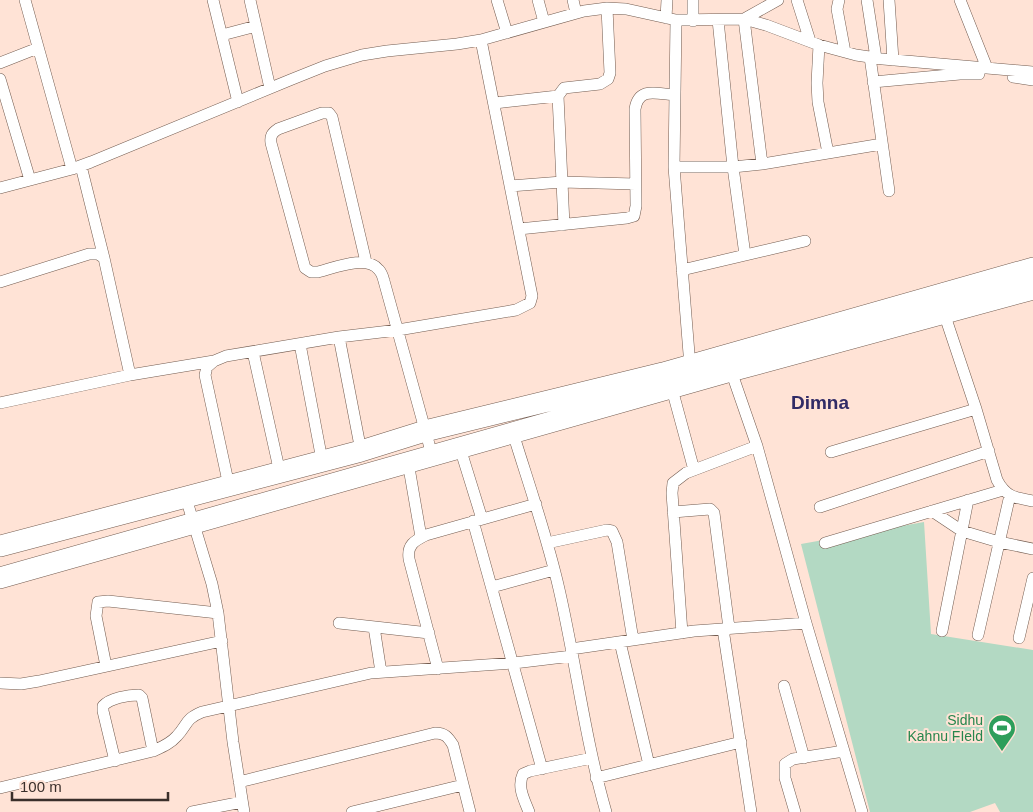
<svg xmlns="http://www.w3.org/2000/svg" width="1033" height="812" viewBox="0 0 1033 812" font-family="Helvetica,sans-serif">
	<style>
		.green { fill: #b3d9c3 }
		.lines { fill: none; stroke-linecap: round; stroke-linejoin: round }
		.street-casing { stroke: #735c50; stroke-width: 12 }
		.highway-casing { stroke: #735c50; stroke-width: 22 }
		.street { stroke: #fff; stroke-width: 11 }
		.highway { stroke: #fff; stroke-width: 21 }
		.labels { text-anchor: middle; stroke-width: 4; stroke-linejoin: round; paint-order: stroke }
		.leisure-label { font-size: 14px; fill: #27864d; stroke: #ffe3d6; text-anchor: end }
		.district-label { font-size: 19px; font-weight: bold; fill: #312b66; stroke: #ffe3d6 }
	</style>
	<rect width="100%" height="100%" fill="#ffe3d6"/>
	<!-- green -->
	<path class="green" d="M924 522 931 634 1033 650V812H1000L995 803 970 812H870L801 544Z"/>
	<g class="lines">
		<!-- street casing -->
		<g class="street-casing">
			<path id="street" d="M25 0 72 169
				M213 0 238 102
				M250 0 270 88
				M497 0 507 33
				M538 0 544 22
				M573 0 576 13
				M693 0V21
				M797 0 810 41
				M839 0 837 9 845 52
				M867 0 876 58
				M889 0 893 60
				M960 0 987 68
				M666 18 667 0
				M676 20 674 167 690 366
				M718 20 733 167 745 255
				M222 35 256 26
				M819 45 817 83 818 102 828 153
				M870 57 889 191
				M0 63 38 48
				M1013 77 1033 80
				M0 79 30 180
				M873 82 960 74H979
				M495 103 558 96
				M762 164 744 19 778 0
				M81 166 104 258
				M674 167H733L762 164 882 144
				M510 186 562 182 635 184
				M0 188 72 169 91 162 290 80 325 66 362 55 387 51 457 44 481 40 584 11 607 8 626 9 676 20 744 19 766 25 819 45 856 55 883 59 1033 72
				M564 225 558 96 564 88 600 84 608 79 610 73 607 8
				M519 229 627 218 634 216 636 206 635 109C639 86 657 94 675 95
				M366 262 332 117 329 113H322L278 129C272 133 270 136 271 143L305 268 311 272H318C334 268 367 254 379 270 382 273 383 277 384 281L432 455
				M682 270 805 241
				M0 282 89 254H98L104 258 130 375
				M944 313 976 409 997 480C1006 497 1015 498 1033 501
				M339 337 361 451
				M300 344 322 460
				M253 352 280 473
				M730 368 757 446 806 623 862 812
				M672 389 694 470
				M0 403 130 375 214 361
				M513 433C529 485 547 536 559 589 576 663 585 739 606 812
				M460 448 482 519
				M831 452 976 409
				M408 462 421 537
				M229 486 205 375 207 367 214 361 226 356 339 337 398 330 516 310 530 303 532 296 481 40
				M186 498 212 584 218 613 233 742 244 812
				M820 507 989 451
				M932 511 962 531 999 542 1033 549
				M673 512 710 509 714 513 729 628
				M473 521 542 769
				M547 543 607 530 612 531 617 542 633 640
				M825 543 1003 490
				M492 587 554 570
				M339 623 429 633
				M374 627 381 672
				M723 629 751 812
				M942 631 968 500
				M682 633 672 493 673 483 686 473 757 446
				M978 635 1010 495
				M1019 638 1033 578
				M620 642 649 765
				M571 649 694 631 806 623
				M106 666 96 616 98 602 108 601 218 613
				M438 669 409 559C407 545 414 541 426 535L536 504
				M0 683 21 684 39 681 222 641
				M784 686 804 758
				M115 761 103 711V706C110 698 128 695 139 695L142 698 153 751
				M596 778 741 742
				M239 782 435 733C445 733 448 737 453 745L470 812
				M0 788 153 751C162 747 170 744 177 736 188 724 185 719 202 712L371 673 514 663 572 656
				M192 812 242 802
				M352 812 463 785
				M529 812C524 799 517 787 523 774L530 771 592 758
				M795 812 785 778V764L793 759 844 751"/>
		</g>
		<!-- highway casing -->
		<g class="highway-casing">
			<path id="highway" d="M0 546 361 451 425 431 663 373 1033 268
				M0 578 731 371 1033 289"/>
		</g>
		<!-- street -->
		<use href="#street" class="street"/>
		<!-- highway -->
		<use href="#highway" class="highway"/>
	</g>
	<!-- icons -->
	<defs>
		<g id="stadium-pin" transform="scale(1.4375)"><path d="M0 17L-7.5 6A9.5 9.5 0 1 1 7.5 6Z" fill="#2e9e5b" stroke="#ffe3d6"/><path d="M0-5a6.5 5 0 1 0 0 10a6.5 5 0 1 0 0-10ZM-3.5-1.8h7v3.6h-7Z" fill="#fff"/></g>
	</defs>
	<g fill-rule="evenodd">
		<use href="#stadium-pin" x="1002" y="728"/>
	</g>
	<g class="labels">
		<!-- leisure labels -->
		<g class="leisure-label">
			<text x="983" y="725">Sidhu<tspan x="983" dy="16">Kahnu FIeld</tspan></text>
		</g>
		<!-- district labels -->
		<g class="district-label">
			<text x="820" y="409">Dimna</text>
		</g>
	</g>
	<!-- scale -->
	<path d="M12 792v8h156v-8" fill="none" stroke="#3a2f2a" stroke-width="2.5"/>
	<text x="20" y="792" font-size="15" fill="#3a2f2a" stroke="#ffe3d6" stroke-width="4" paint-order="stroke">100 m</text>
</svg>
